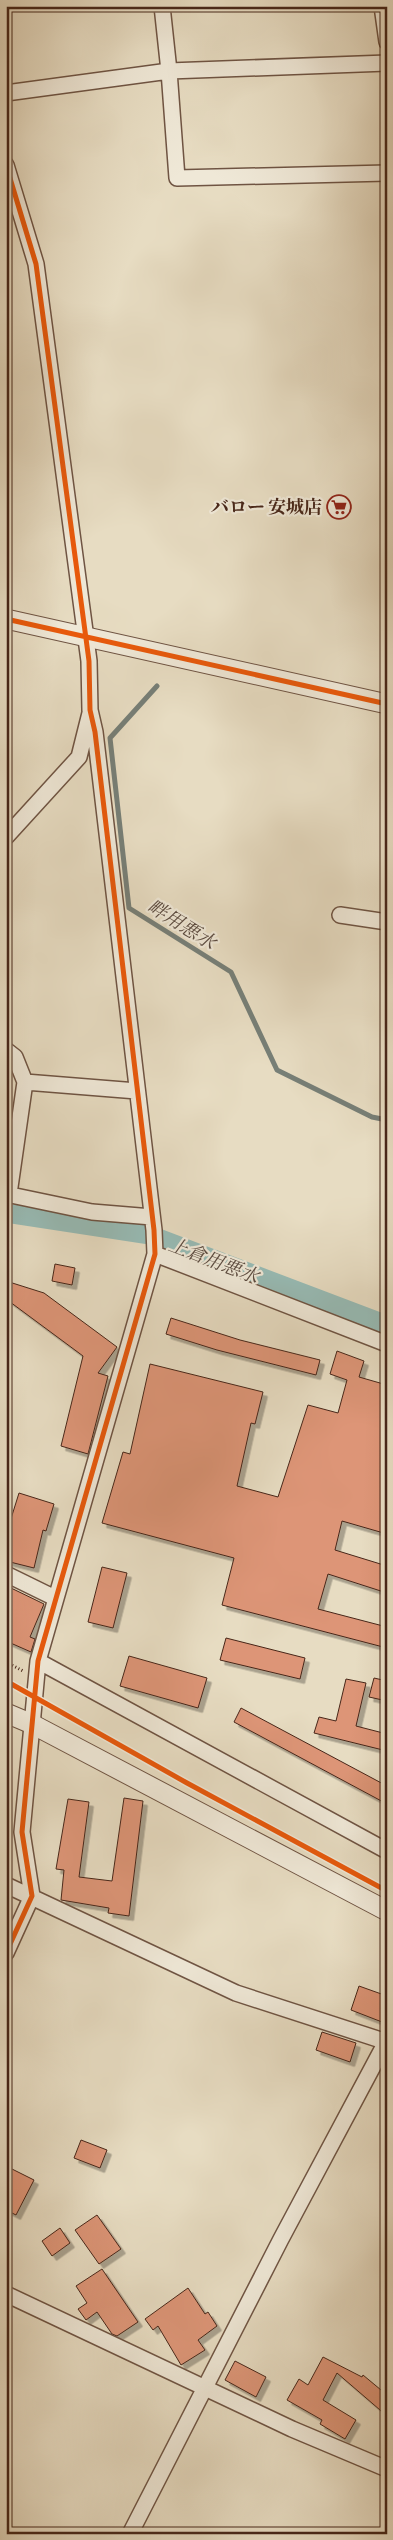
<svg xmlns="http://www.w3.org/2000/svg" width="393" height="2540" viewBox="0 0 393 2540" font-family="'Libre Bodoni','Noto Serif JP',serif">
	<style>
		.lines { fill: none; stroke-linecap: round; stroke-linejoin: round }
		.stream { stroke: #777f77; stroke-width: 5 }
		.canal { stroke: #97bbb5; stroke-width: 19 }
		.building { fill: #dd9577; stroke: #472619; filter: url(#shadow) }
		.minor-casing { stroke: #6f5443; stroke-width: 18 }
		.tertiary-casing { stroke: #6f5443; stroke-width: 21 }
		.path { stroke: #472619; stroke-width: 3; stroke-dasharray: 1 2.5; stroke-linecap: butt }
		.minor { stroke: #efe8d7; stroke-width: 15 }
		.tertiary { stroke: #efe8d7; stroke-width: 19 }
		.cycleway-casing { stroke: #efe8d7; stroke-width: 8 }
		.cycleway { stroke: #e8590c; stroke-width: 5 }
		.labels { text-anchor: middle; stroke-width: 4.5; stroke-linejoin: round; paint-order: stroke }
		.poi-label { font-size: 18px; font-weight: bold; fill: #472619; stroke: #efe8d7; text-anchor: end }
		.water-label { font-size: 19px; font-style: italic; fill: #5b4b40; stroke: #efe8d7 }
	</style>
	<defs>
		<filter id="shadow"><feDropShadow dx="4.5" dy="4.5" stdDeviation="0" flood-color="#0004"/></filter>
	</defs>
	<rect width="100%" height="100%" fill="#e7dcc2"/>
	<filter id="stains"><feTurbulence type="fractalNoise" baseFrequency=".004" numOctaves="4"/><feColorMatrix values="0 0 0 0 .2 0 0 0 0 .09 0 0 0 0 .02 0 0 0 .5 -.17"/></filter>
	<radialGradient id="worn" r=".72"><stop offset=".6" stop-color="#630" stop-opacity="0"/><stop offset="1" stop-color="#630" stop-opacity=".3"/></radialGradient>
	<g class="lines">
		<!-- stream -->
		<path class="stream" d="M157 686 110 738 129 908 231 972 277 1070 372 1117 387 1120"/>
		<!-- canal -->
		<path class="canal" d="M6 1213 150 1235 387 1325"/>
	</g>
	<!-- building -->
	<path class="building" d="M55 1264 75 1268 72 1285 52 1281Z
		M6 1281 44 1293 117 1347 98 1373 108 1376 88 1454 61 1446 83 1356 6 1299Z
		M171 1318 240 1340 320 1360 316 1375 217 1350 166 1334Z
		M337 1351 364 1361 359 1377 387 1385V1534L342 1521 335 1550 387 1566V1593L328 1574 318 1609 387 1627V1648L222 1605 234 1558 102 1523 123 1452 130 1454 150 1364 263 1392 255 1424 251 1423 237 1486 278 1497 308 1405 338 1413 347 1380 330 1374Z
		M19 1493 54 1504 46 1531 43 1530 34 1568 6 1561V1524L9 1525Z
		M102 1567 127 1573 113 1628 88 1622Z
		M11 1588 44 1604 30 1637 35 1639 31 1652 6 1641V1596Z
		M226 1638 305 1658 300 1679 220 1660Z
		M129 1656 207 1678 198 1708 120 1686Z
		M374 1678 387 1681V1701L369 1697Z
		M346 1679 366 1683 356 1726 387 1734 383 1750 314 1733 319 1717 336 1721Z
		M241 1708 387 1786V1804L234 1722Z
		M124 1798 143 1801 129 1916 108 1913 109 1908 61 1900 64 1870 56 1869 68 1799 89 1802 79 1877 112 1881Z
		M359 1986 387 1996V2009L382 2022 351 2010Z
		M322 2032 356 2043 350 2062 316 2050Z
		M81 2140 107 2150 100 2168 74 2158Z
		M6 2166 34 2180 16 2215 6 2210Z
		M97 2215 121 2249 99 2264 75 2230Z
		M60 2228 70 2243 52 2256 42 2241Z
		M102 2269 138 2322 117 2336 112 2334 97 2312 86 2320 78 2309 87 2303 76 2286Z
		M188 2288 205 2314 208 2312 217 2326 198 2340 205 2350 181 2365 158 2326 153 2330 145 2319Z
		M323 2357 362 2377 363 2375 387 2395V2416L337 2373 323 2400 356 2420 345 2439 320 2424 322 2420 287 2400 299 2379 308 2385Z
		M235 2361 266 2377 256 2397 225 2380Z"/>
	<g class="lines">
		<!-- minor casing -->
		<g class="minor-casing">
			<path id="minor" d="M162 6 169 71 387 63
				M382 6 387 42
				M6 93 169 71 177 178 387 173
				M6 165 36 264 89 661 90 710 95 732 154 1230 155 1254 38 1661 22 1832 32 1896 6 1953
				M6 837 79 757 90 713
				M340 915 387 922
				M6 1050 15 1057 25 1082 137 1091
				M6 1194 92 1212 152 1217
				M9 1194 25 1082
				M155 1254 387 1344
				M6 1574 55 1598
				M38 1661 387 1851
				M6 1885 236 1993 387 2042
				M6 2294 292 2429 387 2469
				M130 2534 281 2239 387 2040"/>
		</g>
		<!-- tertiary casing -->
		<g class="tertiary-casing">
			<path id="tertiary" d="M6 619 387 704
				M6 1713 32 1724 387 1911"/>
		</g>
		<!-- path -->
		<path class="path" d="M6 1662 23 1671"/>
		<!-- minor -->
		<use href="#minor" class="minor"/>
		<!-- tertiary -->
		<use href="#tertiary" class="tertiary"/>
		<!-- cycleway casing -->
		<g class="cycleway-casing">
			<path id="cycleway" d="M6 165 36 264 89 661 90 710 95 732 154 1230 155 1254 38 1661 22 1832 32 1896 6 1953
				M6 619 387 704
				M6 1681 187 1783 387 1891"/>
		</g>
		<!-- cycleway -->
		<use href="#cycleway" class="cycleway"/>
	</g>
	<!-- icons -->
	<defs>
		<g id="supermarket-ring" transform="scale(1.25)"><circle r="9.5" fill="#efe8d7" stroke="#8f2418" stroke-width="1.5"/><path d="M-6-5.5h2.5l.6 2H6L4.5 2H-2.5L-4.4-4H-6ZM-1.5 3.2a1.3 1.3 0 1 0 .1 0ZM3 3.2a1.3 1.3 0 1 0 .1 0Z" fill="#8f2418"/></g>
	</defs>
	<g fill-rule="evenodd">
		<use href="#supermarket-ring" x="339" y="507"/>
	</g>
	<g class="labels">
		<!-- poi labels -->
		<g class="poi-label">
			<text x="322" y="513">バロー 安城店</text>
		</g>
		<!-- water labels -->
		<g class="water-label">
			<text transform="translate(182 924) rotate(32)" y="7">畔用悪水</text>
			<text transform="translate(214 1260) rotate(21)" y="7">上倉用悪水</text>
		</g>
	</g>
	<!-- margin -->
	<rect width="393" height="2540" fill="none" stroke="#e7dcc2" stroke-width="25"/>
	<rect x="8" y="8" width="378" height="2525" fill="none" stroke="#472619" stroke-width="2.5"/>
	<rect x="12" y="12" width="368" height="2515" fill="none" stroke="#472619"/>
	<rect width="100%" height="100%" filter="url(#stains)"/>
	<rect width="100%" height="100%" fill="url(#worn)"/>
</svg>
